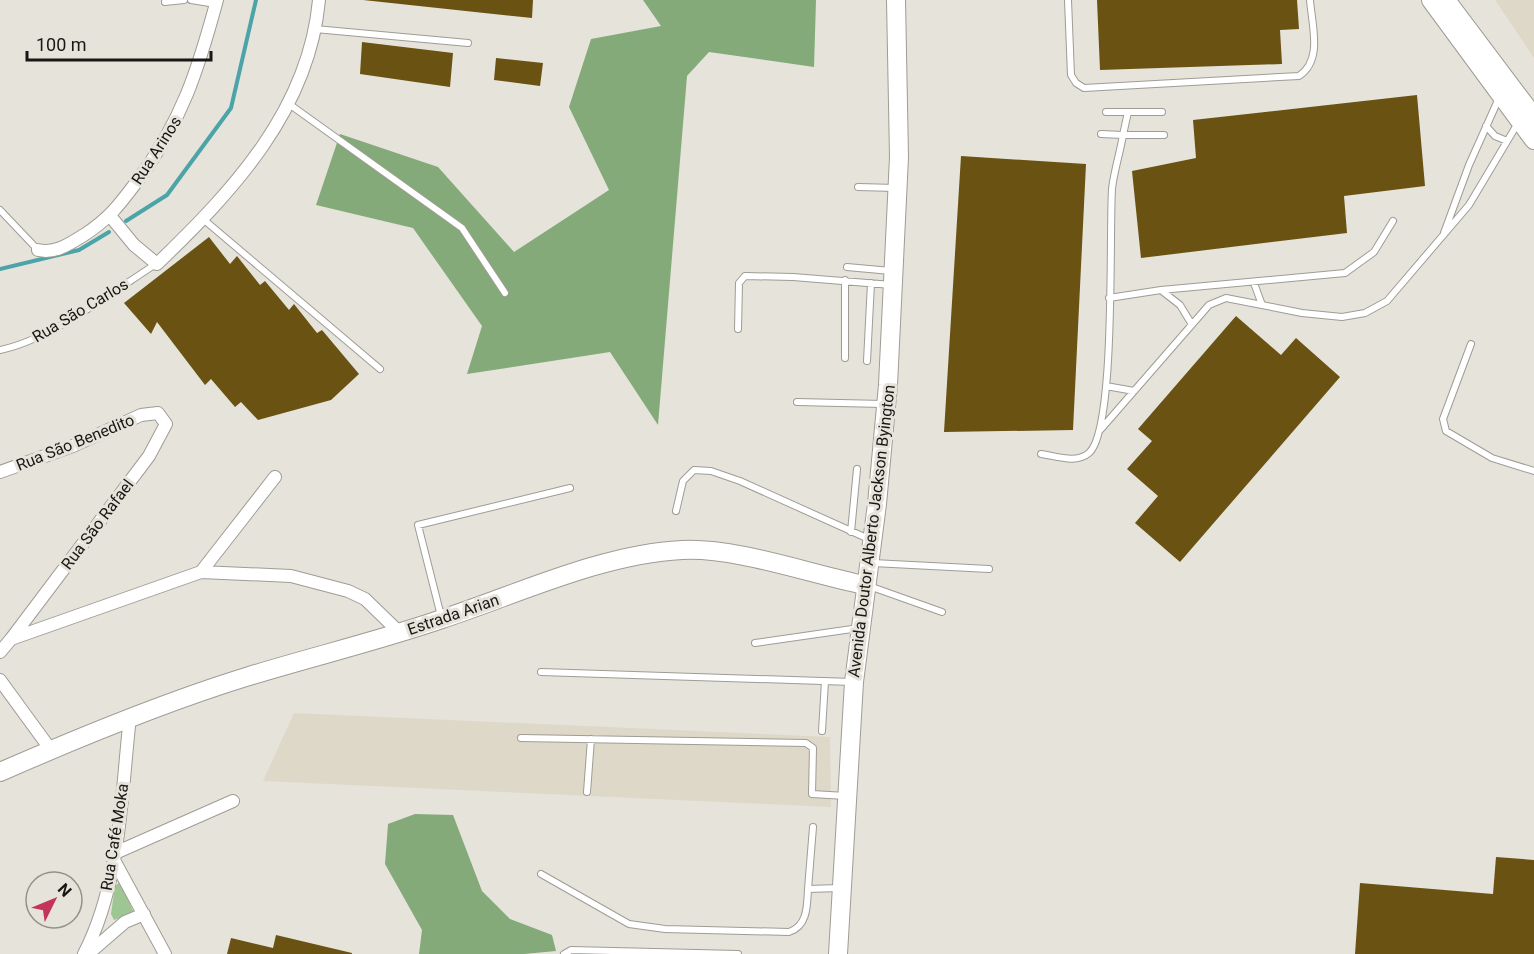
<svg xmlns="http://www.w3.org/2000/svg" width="1534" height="954" viewBox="0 0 1534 954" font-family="Roboto,sans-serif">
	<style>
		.built { fill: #ded8c9 }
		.green { fill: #9dc692 }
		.forest { fill: #83aa78 }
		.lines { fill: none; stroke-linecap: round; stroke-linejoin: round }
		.stream { stroke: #4ca4a8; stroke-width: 4 }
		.building { fill: #695212 }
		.lane-casing { stroke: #9f9c95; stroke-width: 8 }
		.street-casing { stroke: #9f9c95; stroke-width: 14 }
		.secondary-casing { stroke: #9f9c95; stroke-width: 20 }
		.lane { stroke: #fff; stroke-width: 6 }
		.street { stroke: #fff; stroke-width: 12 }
		.secondary { stroke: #fff; stroke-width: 18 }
		.labels { text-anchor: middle; stroke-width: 6; stroke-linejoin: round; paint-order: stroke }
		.street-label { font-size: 16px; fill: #181714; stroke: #e6e3db }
	</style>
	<rect width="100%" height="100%" fill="#e6e3db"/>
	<!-- built -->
	<path class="built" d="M1495 0H1534V58Z
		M294 713 830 737 831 807 263 781Z"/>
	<!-- green -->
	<path class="green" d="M120 882 134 913 114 920 111 914 115 886Z"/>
	<!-- forest -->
	<path class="forest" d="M643 0H816L814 67 709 52 687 76 658 425 610 352 467 374 482 326 413 228 316 205 340 134 438 167 514 252 609 190 569 107 591 39 661 26Z
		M415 814 453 815 482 891 510 919 552 935 556 951 524 954H419L422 930 385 864 388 824Z"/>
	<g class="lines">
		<!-- stream -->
		<path class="stream" d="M126 221 167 195 231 108 256 0
			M0 269 79 250 109 232"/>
	</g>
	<!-- building -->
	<path class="building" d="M363 0H533L532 18Z
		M1097 0H1297L1299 29 1280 30 1282 64 1100 70Z
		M362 42 453 53 450 87 360 74Z
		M496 58 543 63 540 86 494 80Z
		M1417 95 1425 186 1344 196 1347 233 1141 258 1132 171 1196 158 1193 120Z
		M961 156 1086 164 1073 430 944 432Z
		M209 237 230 264 237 256 260 285 265 281 289 310 294 304 317 333 322 330 359 374 331 400 258 420 241 402 235 407 211 379 205 385 157 322 151 334 124 303Z
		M1236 316 1281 355 1296 338 1340 377 1180 562 1135 523 1158 496 1127 469 1152 441 1138 429Z
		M1496 857 1534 860V954H1355L1360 883 1493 894Z
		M276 935 352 953V954H227L231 938 273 948Z"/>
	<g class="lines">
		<!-- lane casing -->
		<g class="lane-casing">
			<path id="lane" d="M191 0 216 4
				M1068 0 1071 75 1076 83 1084 88 1299 76C1323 60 1312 26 1310 0
				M165 2 184 0
				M315 29 468 43
				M289 104 462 228 505 293
				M1106 112H1162
				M1486 126 1495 136 1507 141
				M1101 134 1123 135 1128 112
				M858 187 896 188
				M0 210 38 250
				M203 219 380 369
				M1444 233 1469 165 1499 98
				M847 267 891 271
				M1254 283 1262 305 1302 313 1342 317 1365 313 1387 301 1469 205 1518 123
				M1162 291 1180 305 1191 323
				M1109 298 1161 290 1345 273 1374 252 1393 221
				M738 329 739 283 745 276 793 277 892 285
				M1471 344 1443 419 1446 431 1492 458 1534 471
				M0 350C50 340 112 292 156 264
				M845 358V280
				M867 361 871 283
				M1106 386 1134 391
				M797 402 883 404
				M1101 429 1209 305 1226 298 1262 305
				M1041 454C1056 456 1076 464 1089 453 1116 429 1109 234 1112 189 1114 171 1120 153 1123 135H1164
				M676 511 683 481 694 470 711 471 740 481 871 540
				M851 532 857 469
				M873 563 989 569
				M869 586 942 612
				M441 616 418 525 570 488
				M755 643 859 628
				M541 672 853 682
				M822 731 825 681
				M521 738 806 743 813 748 812 794 846 796
				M587 792 591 739
				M541 874 629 924 665 929 789 932C808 926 807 905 808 889L839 888
				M808 889 813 827
				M564 954 571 950 738 954"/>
		</g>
		<!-- street casing -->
		<g class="street-casing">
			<path id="street" d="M111 217 134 245 157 264C233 191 309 110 319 0
				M38 250C56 254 69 244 84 235 110 218 120 204 138 180 182 121 198 70 217 0
				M0 472 73 446 141 415 158 413 166 424 149 456 11 639
				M201 572 275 477
				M0 652 11 639 201 572 291 576 348 591 365 599 399 632
				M0 680 51 750
				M115 853 233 801
				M114 860 165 954
				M84 954C121 883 121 795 130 717
				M88 954 125 922 144 914"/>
		</g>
		<!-- secondary casing -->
		<g class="secondary-casing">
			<path id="secondary" d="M1431 0 1534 140
				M1446 0 1534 117
				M0 772C80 737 162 703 246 677 311 657 378 641 442 619 518 594 602 554 682 550 735 547 810 574 864 585
				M838 954 854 682 877 504 888 385 899 157 896 0"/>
		</g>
		<!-- lane -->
		<use href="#lane" class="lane"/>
		<!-- street -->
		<use href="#street" class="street"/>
		<!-- secondary -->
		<use href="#secondary" class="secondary"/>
	</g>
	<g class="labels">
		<!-- street labels -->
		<g class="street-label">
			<text transform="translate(156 150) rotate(-57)" y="6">Rua Arinos</text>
			<text transform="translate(80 310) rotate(-31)" y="6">Rua São Carlos</text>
			<text transform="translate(75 442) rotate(-22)" y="6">Rua São Benedito</text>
			<text transform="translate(97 524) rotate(-53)" y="6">Rua São Rafael</text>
			<text transform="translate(871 531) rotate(-83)" y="6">Avenida Doutor Alberto Jackson Byington</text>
			<text transform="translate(453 614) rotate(-19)" y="6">Estrada Arian</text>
			<text transform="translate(114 837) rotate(-81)" y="6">Rua Café Moka</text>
		</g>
	</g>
	<!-- north arrow -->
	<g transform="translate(54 900) rotate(47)"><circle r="28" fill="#e6e3db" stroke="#94918b" stroke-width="1.5"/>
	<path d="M0-4.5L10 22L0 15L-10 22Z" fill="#c33458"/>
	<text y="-9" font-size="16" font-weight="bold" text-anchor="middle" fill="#181714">N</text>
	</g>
	<!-- scale -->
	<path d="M27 51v9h184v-9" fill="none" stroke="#181714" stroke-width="3"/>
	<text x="36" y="51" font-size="18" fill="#181714" stroke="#e6e3db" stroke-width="4.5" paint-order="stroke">100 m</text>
</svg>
